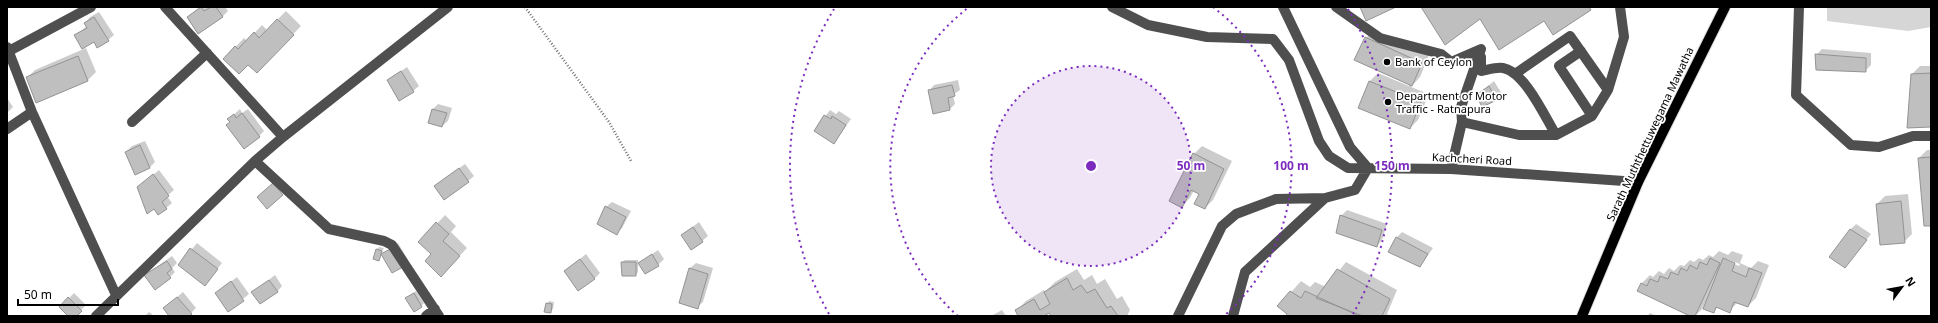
<svg xmlns="http://www.w3.org/2000/svg" width="1938" height="323" viewBox="0 0 1938 323" font-family="'Noto Sans',sans-serif">
	<style>
		.green { fill: #d6d6d6 }
		.shadow { fill: #0003; fill-rule: evenodd }
		.building { fill: #bfbfbf; stroke: #939393 }
		.lines { fill: none; stroke-linecap: round; stroke-linejoin: round }
		.major-casing { stroke: #dbdbdb; stroke-width: 12 }
		.path { stroke: #717171; stroke-width: 2.5; stroke-dasharray: 1 2; stroke-linecap: butt }
		.minor { stroke: #4f4f4f; stroke-width: 10 }
		.major { stroke: #000; stroke-width: 10 }
		.ring { fill: none; stroke: #7b2cbf; stroke-width: 2; stroke-dasharray: 2 4 }
		.poi-dot { fill: #000; stroke: #fff; stroke-width: 1.5 }
		.labels { text-anchor: middle; stroke-width: 3.5; stroke-linejoin: round; paint-order: stroke }
		.poi-label { font-size: 11px; fill: #000; stroke: #fff; text-anchor: start }
		.street-label { font-size: 11px; fill: #000; stroke: #fff }
		.centre { fill: #7b2cbf; stroke: #fff; stroke-width: 2 }
		.ring-label { font-size: 12px; text-anchor: middle; font-weight: bold; fill: #7b2cbf; stroke: #fff; stroke-width: 3.5; stroke-linejoin: round; paint-order: stroke }
	</style>
	<rect width="100%" height="100%" fill="#fff"/>
	<!-- green -->
	<path class="green" d="M1827 7H1931V27L1908 31 1827 21Z"/>
	<!-- shadow -->
	<path class="shadow" d="M200 7H225L228 11 222 17H188Z
		M286 11 301 26 265 64 248 63 224 59 244 38 247 41 262 25 267 30Z
		M99 12 114 35 108 40H94L75 36 87 26 85 23 90 17Z
		M1374 30 1429 55 1420 77 1411 87 1429 94 1418 120 1410 128 1360 108 1370 81 1378 73 1409 86V84L1366 38Z
		M86 48 96 72 88 80 27 78 35 70Z
		M1822 49 1871 53V65L1865 71 1816 55Z
		M1920 66H1931V126L1912 74Z
		M407 67 419 86 413 91 388 80Z
		M958 80 960 90 953 95 955 104 950 109 929 91 934 85Z
		M1494 81 1502 94 1497 100 1477 95Z
		M7 98 13 107 7 113Z
		M438 104 452 108 448 121 442 126 429 122 433 109Z
		M240 109 242 113 248 109 264 131 259 136 231 122 229 119Z
		M830 110 836 114 839 111 851 119 834 143 815 130Z
		M145 141 155 162 149 168 126 152 132 146Z
		M1202 146 1232 161 1213 200 1205 208 1200 193 1194 190 1190 198 1182 206 1194 154Z
		M1927 150H1931V225L1919 158Z
		M465 164 474 176 468 181H441Z
		M159 170 174 190 167 196 172 203 159 214 138 187Z
		M1908 194 1912 234 1904 242 1881 244 1877 204 1885 196Z
		M612 202 631 211 622 228 617 233 606 207Z
		M1347 210 1387 224 1382 240 1377 246 1341 216Z
		M445 215 456 226 451 232 467 248 449 267 420 242Z
		M699 222 708 236 702 241 682 235Z
		M1856 224 1871 234 1845 267 1850 230Z
		M1402 232 1433 248 1420 266 1389 252 1397 237Z
		M197 243 222 263 210 279 179 265Z
		M398 243 408 260 382 254Z
		M379 247 384 248 378 259 377 249Z
		M658 250 664 259 658 265 639 263Z
		M1719 251 1728 255 1732 251 1743 255 1740 263 1751 268 1758 261 1769 265 1756 298 1748 306 1738 302 1729 311 1718 307 1713 312 1705 303 1702 309 1695 316H1692L1642 283 1650 275 1653 277 1659 271 1664 274 1669 268 1674 271 1680 265 1684 266 1690 260 1694 262 1699 258 1703 260 1709 255 1713 257ZM1727 259 1740 264 1739 266 1727 261Z
		M586 254 600 273 594 279 565 271Z
		M172 256 177 263 172 268 175 272 170 277 145 275Z
		M625 260H638V272L636 275 622 262Z
		M1346 262 1397 290 1387 314 1391 316H1287L1288 313 1279 306 1301 281 1310 287 1315 282 1326 287Z
		M696 263 713 268 703 302 697 307 690 268Z
		M1077 269 1084 280 1092 275 1097 284 1105 279 1117 299 1122 296 1130 310 1127 316H1052L1050 311 1042 316H1020L1016 311 1026 301 1044 290 1045 292 1055 282Z
		M275 275 282 286 277 292H253Z
		M237 277 249 294 228 311 216 293Z
		M416 291 424 303 421 306 406 298Z
		M183 292 196 308 188 316H170L164 308Z
		M74 293 86 305 75 316H69L60 307Z
		M549 301 554 302 553 309 550 312 547 304Z
		M1002 310 1006 316H991Z
		M149 312 154 316H145Z
		M1650 313 1657 316H1647Z"/>
	<!-- building -->
	<path class="building" d="M201 7 204 11 211 7H216L223 17 198 34 187 17Z
		M1360 7H1396L1366 21Z
		M1421 7H1589L1591 10 1553 35 1544 21 1499 50 1480 19 1445 45Z
		M94 17 109 41 97 48 94 42 82 49 74 35 87 28 84 23Z
		M277 19 294 35 257 73 248 65 239 74 223 59 235 46 238 49 254 32 259 38Z
		M1365 37 1422 63 1412 86 1354 60Z
		M1815 54 1866 58V72L1816 70Z
		M78 56 88 81 36 103 26 77Z
		M401 71 414 92 399 101 387 80Z
		M1931 73V127L1907 128 1911 74Z
		M1369 81 1421 102 1410 129 1358 108Z
		M952 85 955 96 948 98 950 110 933 114 928 90Z
		M1489 86 1497 100 1482 107 1476 95Z
		M432 109 447 113 442 127 428 123Z
		M242 113 260 137 244 149 226 125 230 122 227 119 234 114 236 118Z
		M824 115 831 119 832 116 846 125 834 144 814 131Z
		M140 145 150 168 135 175 125 152Z
		M1193 153 1224 169 1205 209 1194 204 1199 194 1191 190 1182 208 1169 201Z
		M1931 157V226H1924L1918 158Z
		M459 168 469 182 444 200 434 186Z
		M153 174 169 196 162 202 167 209 158 215 154 209 147 214 137 187Z
		M273 183 283 195 267 209 257 197Z
		M1901 201 1905 243 1880 245 1876 204Z
		M605 206 626 217 617 235 597 224Z
		M1340 215 1382 230 1377 247 1336 233Z
		M436 222 449 234 443 241 460 256 441 277 425 261 431 254 418 242Z
		M693 227 703 242 691 250 681 235Z
		M1850 229 1867 240 1845 268 1829 257Z
		M1396 237 1428 254 1420 267 1388 252Z
		M190 248 218 269 205 286 178 265Z
		M392 248 403 267 392 273 381 254Z
		M376 249 382 251 379 261 373 259Z
		M652 254 659 266 645 274 638 263Z
		M1710 258 1720 263 1695 316H1690L1637 291 1641 283 1647 286 1650 279 1658 282 1660 276 1668 279 1671 272 1678 275 1681 268 1687 271 1690 265 1697 269 1700 262 1707 265Z
		M1723 258 1735 263 1732 271 1746 277 1749 268 1762 273 1748 307 1734 302 1730 313 1716 307 1714 313 1703 309Z
		M580 259 595 279 578 291 564 271Z
		M167 261 172 269 167 273 171 278 155 290 144 275Z
		M621 262H636V276H622Z
		M689 268 708 274 698 309 679 303Z
		M1337 269 1390 299 1382 316H1363L1316 298Z
		M1067 278 1073 290 1081 285 1087 293 1095 289 1107 308 1111 306 1118 316H1051L1049 313 1044 316H1018L1015 310 1034 299 1040 310 1050 304 1044 292Z
		M269 280 278 292 260 304 251 292Z
		M231 281 244 301 228 312 215 293Z
		M1290 291 1301 298 1305 291 1359 316H1286L1287 314 1277 306Z
		M414 293 422 307 414 312 405 298Z
		M68 297 82 311 77 316H68L59 307Z
		M177 297 192 314 189 316H169L163 308Z
		M546 303 552 304 551 313 544 312Z"/>
	<g class="lines">
		<!-- major casing -->
		<g class="major-casing">
			<path id="major" d="M1582 316 1638 182 1725 7"/>
		</g>
		<!-- path -->
		<path class="path" d="M525 7 609 122 631 161"/>
		<!-- minor -->
		<path class="minor" d="M165 7 283 137
			M1112 7 1148 25 1207 37 1273 39 1289 60 1319 141 1329 156 1348 168 1451 169 1638 182
			M1283 7 1350 147 1368 168
			M1336 7 1380 38 1441 54 1451 62 1481 49 1461 107 1462 122 1451 169
			M1799 7 1796 95 1851 145 1879 147 1913 136H1931
			M7 47 32 112 116 295
			M9 51 91 7
			M1581 51 1559 66 1592 116
			M1481 57V71C1487 70 1496 67 1503 68 1525 72 1545 117 1556 135
			M1515 74 1570 36 1608 90
			M132 122 207 53
			M1462 122 1519 135H1556L1592 116 1608 90 1624 37 1620 7
			M7 129 32 112
			M255 161 329 229 384 241 392 245 439 316
			M96 316 255 161 283 137 448 7
			M426 316 435 309
			M1178 316 1222 226 1236 214 1276 199 1325 198 1355 190 1368 168
			M1233 316 1245 272 1325 198"/>
		<!-- major -->
		<use href="#major" class="major"/>
	</g>
	<!-- distance rings -->
	<circle cx="1091" cy="166" r="100" fill="#7b2cbf" fill-opacity=".12"/>
	<g class="ring">
		<circle cx="1091" cy="166" r="100"/>
		<path d="M958 316A200 200 0 0 1 969 7M1213 7A200 200 0 0 1 1224 316"/>
		<path d="M829 314A301 301 0 0 1 834 9M1348 9A301 301 0 0 1 1353 314"/>
	</g>
	<!-- markers -->
	<g class="poi-dot">
		<circle cx="1387" cy="62" r="4"/>
		<circle cx="1388" cy="102" r="4"/>
	</g>
	<g class="labels">
		<!-- poi labels -->
		<g class="poi-label">
			<text x="1395" y="66">Bank of Ceylon</text>
			<text x="1396" y="100">Department of Motor<tspan x="1396" dy="13">Traffic - Ratnapura</tspan></text>
		</g>
		<!-- street labels -->
		<g class="street-label">
			<text transform="translate(1650 134) rotate(-65)" y="4">Sarath Muththettuwegama Mawatha</text>
			<text transform="translate(1472 159) rotate(3)" y="4">Kachcheri Road</text>
		</g>
	</g>
	<circle cx="1091" cy="166" r="6" class="centre"/>
	<g class="ring-label">
		<text x="1191" y="170">50 m</text>
		<text x="1291" y="170">100 m</text>
		<text x="1392" y="170">150 m</text>
	</g>
	<!-- border -->
	<rect width="1938" height="323" fill="none" stroke="#000000" stroke-width="16"/>
	<!-- north arrow -->
	<g transform="translate(1902 287) rotate(58)" stroke="#ffffff" stroke-width="3" paint-order="stroke">
	<path d="M0-3L7 15L0 10L-7 15Z" fill="#000000"/>
	<text y="-6" font-size="11" font-weight="bold" text-anchor="middle" fill="#000000">N</text>
	</g>
	<!-- scale -->
	<path d="M18 299v6h100v-6" fill="none" stroke="#000000" stroke-width="2"/>
	<text x="24" y="299" font-size="12" fill="#000000" stroke="#ffffff" stroke-width="3" paint-order="stroke">50 m</text>
</svg>
